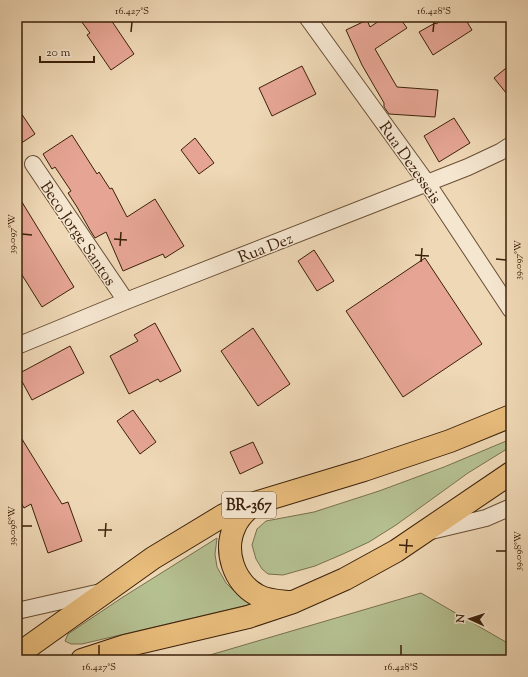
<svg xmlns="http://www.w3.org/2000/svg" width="528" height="677" viewBox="0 0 528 677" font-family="'Sorts Mill Goudy',serif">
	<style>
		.green { fill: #b5c091; stroke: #78704d }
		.building { fill: #e6a594; stroke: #3b2009 }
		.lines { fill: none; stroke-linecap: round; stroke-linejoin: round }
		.street-casing { stroke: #684e34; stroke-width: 18 }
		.primary-casing { stroke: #3b2009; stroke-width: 24 }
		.street { stroke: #f5e6d0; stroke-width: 16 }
		.primary { stroke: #e8bc7b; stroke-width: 22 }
		.ticks { fill: none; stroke: #3b2009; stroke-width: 1.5 }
		.labels { text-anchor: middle; stroke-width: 3; stroke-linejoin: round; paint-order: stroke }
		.shield { fill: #f5e6d0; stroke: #735b45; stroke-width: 1 }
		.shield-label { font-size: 15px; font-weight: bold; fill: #3b2009 }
		.street-label { font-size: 16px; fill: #3b2009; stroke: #f5e6d0 }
		.neatline { fill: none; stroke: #3b2009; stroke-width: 1.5 }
		.ticks-label { font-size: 10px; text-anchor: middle; fill: #3b2009 }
	</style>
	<rect width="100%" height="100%" fill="#efd8b6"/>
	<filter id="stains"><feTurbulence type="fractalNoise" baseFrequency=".005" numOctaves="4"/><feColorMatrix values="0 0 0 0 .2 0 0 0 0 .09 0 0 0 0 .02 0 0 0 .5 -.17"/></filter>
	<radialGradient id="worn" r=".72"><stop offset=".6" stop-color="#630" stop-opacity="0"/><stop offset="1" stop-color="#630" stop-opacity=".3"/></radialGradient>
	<!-- green -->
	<path class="green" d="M511 439V444L510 447 468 473 396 525 369 542 343 554 315 566 283 575 268 574 262 569 256 559 252 545 257 529 266 521 314 512 379 491 444 467Z
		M217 538 215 554 217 567 226 583 240 597 252 604 82 644H71L65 641 68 634 123 597Z
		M421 593 511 645V660H193Z"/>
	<!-- building -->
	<path class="building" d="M78 17H109L134 54 111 70 87 35 90 33Z
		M385 17H399L407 28 375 49 397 87 438 90 435 117 389 114 384 107V103L362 65 346 30 367 20 370 27Z
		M447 17H464L472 30 433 55 419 32 435 23 436 24Z
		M511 64V99L494 78Z
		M302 66 316 94 272 116 259 88Z
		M17 107 35 134 17 146Z
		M454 118 470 143 439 162 424 136Z
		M72 135 97 174 99 172 110 189 112 188 127 217 155 199 184 246 165 258 163 254 123 271 106 232 95 238 90 230 77 207 68 193 71 191 55 167 52 169 43 154Z
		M195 138 214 163 199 174 181 150Z
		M17 194 74 287 42 307 17 267Z
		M314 250 334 281 317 291 298 261Z
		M425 258 482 344 403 397 346 311Z
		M155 323 181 371 160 382 158 379 129 394 110 356 138 341 134 335Z
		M253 328 290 384 258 406 221 351Z
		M70 346 84 373 32 400 18 374Z
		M133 410 156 442 140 454 117 421Z
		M17 431 62 504 68 502 82 541 48 553 31 504 24 508 17 496Z
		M253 442 263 463 240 474 230 452Z"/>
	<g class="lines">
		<!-- street casing -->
		<g class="street-casing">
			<path id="street" d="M307 17 427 183 511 310
				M33 164 126 301
				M17 346 126 301 468 167 500 152 511 145
				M431 531 486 518 511 507
				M17 611 101 592"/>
		</g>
		<!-- primary casing -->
		<g class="primary-casing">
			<path id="primary" d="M253 505C245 511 239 517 235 526 223 551 234 582 257 595 267 601 279 601 290 602
				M17 655 153 558 224 515 255 503 364 470 450 441 511 416
				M82 660 125 646 248 617 293 602 345 579 396 551 511 473"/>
		</g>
		<!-- street -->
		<use href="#street" class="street"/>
		<!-- primary -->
		<use href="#primary" class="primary"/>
	</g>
	<!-- ticks -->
	<path class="ticks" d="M131 32 132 22M433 32 434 22M22 234 32 235M114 239 127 240M120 246 121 232M415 255 429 256M496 259 506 260M421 262 422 248M22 526H32M98 530H112M105 537 106 523M399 545 413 546M496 551H506M406 553 407 539M99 655V645M401 655V645"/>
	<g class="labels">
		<!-- shield labels -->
		<rect class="shield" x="222" y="492" width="54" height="26" rx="3"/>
		<g class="shield-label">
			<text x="249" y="510">BR-367</text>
		</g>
		<!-- street labels -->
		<g class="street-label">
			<text transform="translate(411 162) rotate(55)" y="6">Rua Dezesseis</text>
			<text transform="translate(79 233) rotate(56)" y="6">Beco Jorge Santos</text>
			<text transform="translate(265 247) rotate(-21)" y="6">Rua Dez</text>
		</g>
	</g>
	<!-- margin -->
	<rect width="528" height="677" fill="none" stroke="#efd8b6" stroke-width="44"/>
	<!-- north arrow -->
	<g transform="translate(470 619) rotate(273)" stroke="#f5e6d0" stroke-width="3" paint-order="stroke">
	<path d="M0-3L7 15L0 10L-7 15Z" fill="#3b2009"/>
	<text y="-6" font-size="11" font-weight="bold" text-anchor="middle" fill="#3b2009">N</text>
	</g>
	<!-- scale -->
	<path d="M40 56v6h54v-6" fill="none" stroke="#3b2009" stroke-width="2"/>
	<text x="46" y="56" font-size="12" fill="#3b2009" stroke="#f5e6d0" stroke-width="3" paint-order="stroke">20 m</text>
	<rect x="22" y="22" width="484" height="633" class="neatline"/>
	<g class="ticks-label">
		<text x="132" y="14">16.427°S</text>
		<text x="434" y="14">16.428°S</text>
		<text transform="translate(11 234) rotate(-90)" y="4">39.097°W</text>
		<text transform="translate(517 260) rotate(-90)" y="4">39.097°W</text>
		<text transform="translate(11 526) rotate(-90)" y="4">39.098°W</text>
		<text transform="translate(517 551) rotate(-90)" y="4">39.098°W</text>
		<text x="99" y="670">16.427°S</text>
		<text x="401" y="670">16.428°S</text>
	</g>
	<rect width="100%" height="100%" filter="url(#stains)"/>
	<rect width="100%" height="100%" fill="url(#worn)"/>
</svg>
